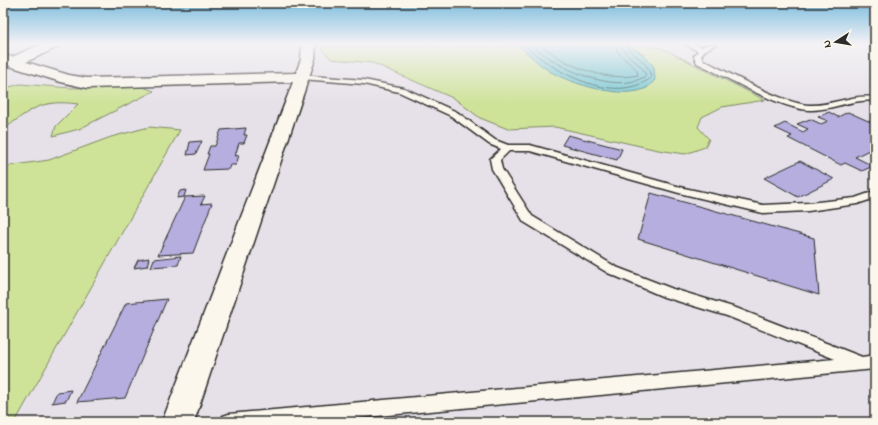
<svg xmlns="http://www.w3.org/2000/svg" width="878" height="425" viewBox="0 0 878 425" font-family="'Indie Flower',sans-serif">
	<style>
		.green { fill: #cee398; stroke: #7c8762 }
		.water { fill: #77c8d0; stroke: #59898e }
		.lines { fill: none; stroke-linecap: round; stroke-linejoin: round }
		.shore { stroke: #496a6d; stroke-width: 1 }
		.building { fill: #b5aedf; stroke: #2b2b2b }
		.service-casing { stroke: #2b2b2b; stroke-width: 3 }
		.minor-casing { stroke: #2b2b2b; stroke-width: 3 }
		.service { fill: #fbf7ec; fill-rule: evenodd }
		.minor { fill: #fbf7ec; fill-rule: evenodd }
	</style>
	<rect width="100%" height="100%" fill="#e6e1e8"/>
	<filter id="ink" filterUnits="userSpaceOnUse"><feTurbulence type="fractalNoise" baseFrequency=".025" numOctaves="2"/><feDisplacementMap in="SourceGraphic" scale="8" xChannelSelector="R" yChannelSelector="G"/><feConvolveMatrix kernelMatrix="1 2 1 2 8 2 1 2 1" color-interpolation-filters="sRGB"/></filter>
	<g filter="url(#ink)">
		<!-- green -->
		<path class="green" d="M321 44H517L551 71 580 84 616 91H636L647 88 644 55 627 44 662 48 765 100 722 107 702 117 698 127 709 139 705 147 685 154 658 150 555 127 508 129 480 118 455 99 373 63 331 59 323 50Z
			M20 84 71 88 143 87 154 91 79 129 53 136 56 126 78 104C41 99 31 109 3 130V89Z
			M149 127 180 130 15 422H3V165L8 166 49 160 111 137Z"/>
		<!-- water -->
		<path class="water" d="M517 44H627L644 55 654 67 655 80C653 82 650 86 646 88 624 100 572 84 551 72 539 65 528 53 517 44Z"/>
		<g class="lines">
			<!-- shore -->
			<path class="shore" d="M523 44C553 71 612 106 651 78 648 57 628 56 626 44
				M531 44C555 67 614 96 646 76 642 61 625 59 621 44
				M540 44C566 66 603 82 638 75 637 63 617 60 615 44"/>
		</g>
		<!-- building -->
		<path class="building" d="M829 112 838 117 848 112 875 124V147L855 157 873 166 862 171 845 163 841 165 788 138 792 136 775 128 785 123 803 132 808 129 797 124 810 119 821 124 828 121 818 117Z
			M246 128 244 135H247L244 143H239L235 156 239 155 236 165H230L229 169 203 170 209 154H207L210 146H215L221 130Z
			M568 135 622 149 617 160 562 145Z
			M202 141 196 154 187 155 190 142Z
			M800 161 834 179 798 197 764 178Z
			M186 190 184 197 177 198 180 191Z
			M651 193 814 238 819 295 638 239Z
			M205 196 201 204 212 203 193 253 158 255 185 197Z
			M181 256 178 265 151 267 154 259Z
			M149 258 147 266 134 268 138 260Z
			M167 299 125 398 77 402 126 303Z
			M71 390 66 401 52 403 57 392Z"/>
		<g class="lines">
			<!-- service casing -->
			<g class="service-casing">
				<path id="service" d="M685 44H694L702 47 708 44H716L704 51 701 56 703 60C728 72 783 104 809 105 832 106 852 94 875 97V101C852 98 832 111 809 110 780 109 725 76 697 63L694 56 698 51Z
					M299 75 364 80 404 88 457 112 495 140 508 145H530L684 188 763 205 808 203 855 198 875 191V198L857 204 808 211 763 213 679 193 530 151H509L500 160 502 169 532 216 616 267 673 289 736 308 862 357 875 355V369L314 422H221L223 416 229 414 835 359 727 316 664 297 608 273 524 222 492 169 490 159 501 149 489 144 451 116 399 92 364 84 302 79H299Z"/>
			</g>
			<!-- minor casing -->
			<g class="minor-casing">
				<path id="minor" d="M41 44H59L58 47 26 62 69 75 87 78 296 73 301 59 302 44H316L315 59 194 422H162L293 82 87 88 61 82 3 64V55L12 57Z"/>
			</g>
			<!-- service -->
			<use href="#service" class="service"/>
			<!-- minor -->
			<use href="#minor" class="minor"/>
		</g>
	</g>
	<!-- sky -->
	<linearGradient id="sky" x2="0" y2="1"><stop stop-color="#7bbcde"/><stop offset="0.42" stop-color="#f4f2f5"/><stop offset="1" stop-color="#f4f2f5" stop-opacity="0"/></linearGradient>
	<rect width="878" height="104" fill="url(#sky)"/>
	<!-- margin -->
	<rect width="878" height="425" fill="none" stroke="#fbf7ec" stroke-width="16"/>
	<rect x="8" y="8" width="862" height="409" fill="none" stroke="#2b2b2b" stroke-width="1.5" filter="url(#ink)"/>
	<!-- north arrow -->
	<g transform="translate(836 42) rotate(258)" stroke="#fbf7ec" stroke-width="3" paint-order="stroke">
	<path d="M0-3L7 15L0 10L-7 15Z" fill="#2b2b2b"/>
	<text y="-6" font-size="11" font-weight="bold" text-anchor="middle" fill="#2b2b2b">N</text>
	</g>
</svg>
